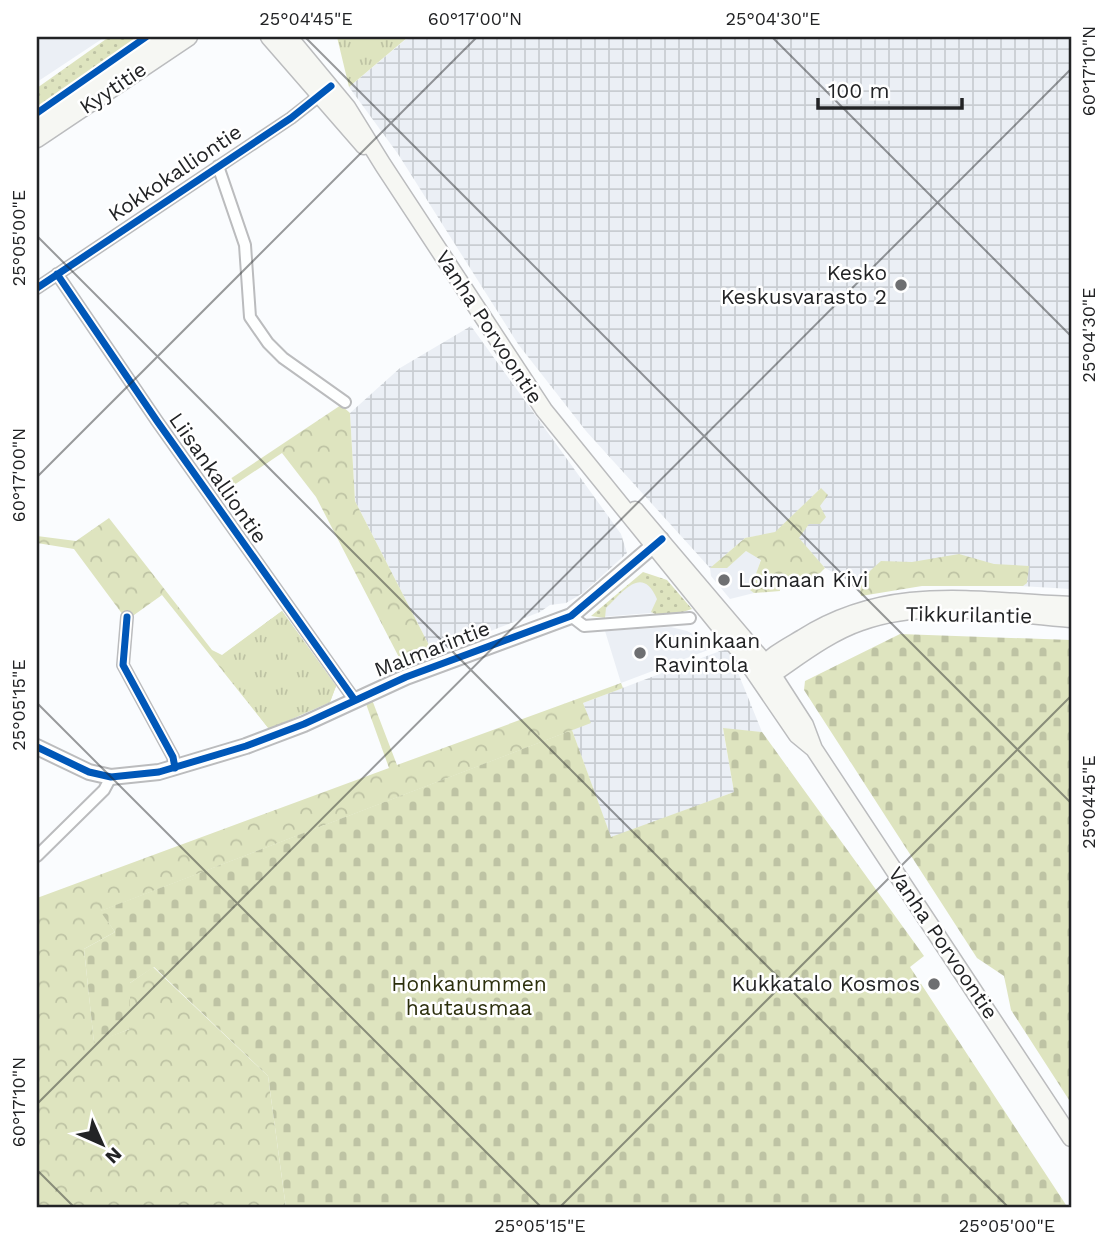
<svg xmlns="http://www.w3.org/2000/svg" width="1108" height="1245" viewBox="0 0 1108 1245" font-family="'Work Sans',sans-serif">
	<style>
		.built { fill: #ebeff5 }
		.industrial { fill: url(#industrial-grid) }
		.grass { fill: url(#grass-dots) }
		.forest { fill: url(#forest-crowns) }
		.cemetery { fill: url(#cemetery-stones) }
		.park { fill: url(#park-tufts) }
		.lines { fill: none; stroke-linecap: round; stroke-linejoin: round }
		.minor-casing { stroke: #bbbcbe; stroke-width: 14 }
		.tertiary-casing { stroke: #bbbcbe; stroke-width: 18 }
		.secondary-casing { stroke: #bbbcbe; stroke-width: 19 }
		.minor { stroke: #feffff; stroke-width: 10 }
		.tertiary { stroke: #feffff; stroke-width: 14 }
		.secondary { stroke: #f6f7f3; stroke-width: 16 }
		.cycleway-casing { stroke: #fff; stroke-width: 11 }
		.cycleway { stroke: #0057b8; stroke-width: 7 }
		.ticks { fill: none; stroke: #222325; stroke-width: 2; stroke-opacity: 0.45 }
		.poi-dot { fill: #6e6f71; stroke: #fff; stroke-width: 2.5 }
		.labels { text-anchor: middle; stroke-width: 5; stroke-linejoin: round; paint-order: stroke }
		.street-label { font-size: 21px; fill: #222325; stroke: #fff }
		.poi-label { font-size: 21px; fill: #222325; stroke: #fff; text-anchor: end }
		.park-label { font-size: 21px; fill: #2c2f0d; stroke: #fff }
		.neatline { fill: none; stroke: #222325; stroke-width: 2.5 }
		.ticks-label { font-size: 18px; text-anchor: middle; fill: #222325 }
	</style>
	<defs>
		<pattern id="industrial-grid" width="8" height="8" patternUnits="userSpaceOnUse" patternTransform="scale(1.75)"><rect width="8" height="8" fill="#ebeff5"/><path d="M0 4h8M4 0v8" fill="none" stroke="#c9cdd2"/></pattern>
		<pattern id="grass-dots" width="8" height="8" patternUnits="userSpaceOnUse" patternTransform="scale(1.75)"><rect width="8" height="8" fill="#dee4bf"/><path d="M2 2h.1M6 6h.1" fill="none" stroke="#bec3a4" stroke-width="1.8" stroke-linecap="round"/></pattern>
		<pattern id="forest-crowns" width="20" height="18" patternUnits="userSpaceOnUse" patternTransform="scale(1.75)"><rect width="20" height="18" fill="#dee4bf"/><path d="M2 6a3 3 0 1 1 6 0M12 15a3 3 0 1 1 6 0" fill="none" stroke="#bec3a4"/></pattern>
		<pattern id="cemetery-stones" width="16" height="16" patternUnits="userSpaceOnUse" patternTransform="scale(1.75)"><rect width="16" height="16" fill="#dee4bf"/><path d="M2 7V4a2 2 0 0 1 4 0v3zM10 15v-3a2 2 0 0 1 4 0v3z" fill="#bec3a4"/></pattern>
		<pattern id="park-tufts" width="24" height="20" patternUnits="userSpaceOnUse" patternTransform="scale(1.75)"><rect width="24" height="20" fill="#dee4bf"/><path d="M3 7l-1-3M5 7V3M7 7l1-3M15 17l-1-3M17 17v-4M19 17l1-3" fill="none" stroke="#bec3a4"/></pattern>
	</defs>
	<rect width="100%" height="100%" fill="#fafcfe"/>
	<!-- built -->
	<path class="built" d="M37 37H105L37 82Z
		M746 551 761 559 751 590 754 593 730 599 711 576 710 568 727 567Z
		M649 575 663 612 600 617 598 612 639 576Z
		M671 627 687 631 716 647 621 683 605 631Z"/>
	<!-- industrial -->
	<path class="industrial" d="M418 37H1071V589L972 583H901L866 590 825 568 798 538 820 506 821 488 775 533 745 538 710 568 586 431 518 344 398 154 349 87 405 40Z
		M471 326 621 534 627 553 583 593 566 603 550 605 540 612 433 653 355 501 350 413 400 368Z
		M728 648 762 732 723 729 734 792 611 838 572 730 590 722 583 703Z"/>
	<!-- grass -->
	<path class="grass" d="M109 37H138L37 107V88Z
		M643 572 667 580 692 609 664 618 651 612 657 599C642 564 623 592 606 608L605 618 591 616Z"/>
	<!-- forest -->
	<path class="forest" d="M341 405 350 413 355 501 433 653 403 665 316 497 282 453 219 495 215 489Z
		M821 488 828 495 820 506 826 517 820 524H809L799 538 825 568 811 582 779 579 780 591 754 593 750 590 761 560 746 551 727 568H710L745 538 775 532Z
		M109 518 212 650 222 655 282 611 336 686 330 702 269 729 162 595 134 615H123L74 549 37 543V536L76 541Z
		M959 554 994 564 1029 566 1027 583 1023 586H922L861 596C857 580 870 571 881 561L912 562Z
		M621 683 623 688 583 703 591 723 101 911 115 932 84 949 94 1042 130 1029V983L153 967 268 1076 286 1208H37V898L389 768 365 701 371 697 397 765Z"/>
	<!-- cemetery -->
	<path class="cemetery" d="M900 634 1071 640V1103L1011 1010 1004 976 977 958 804 690 805 681Z
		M723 728 762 732 924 956 910 967 1068 1208H286L268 1076 154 967 130 983V1029L94 1043 84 949 115 932 100 911 572 730 611 837 734 792Z"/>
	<!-- park -->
	<path class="park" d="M337 37H408L349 87Z
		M282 611 336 686 330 702 269 729 216 660Z"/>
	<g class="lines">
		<!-- minor casing -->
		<g class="minor-casing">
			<path id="minor" d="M218 166 245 245 250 317 268 343 283 358 345 402
				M57 274 157 421 354 699
				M37 288 291 118 324 92
				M571 616 584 626 690 618
				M127 617 123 665 173 757 175 768
				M37 856 104 790 111 777"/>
		</g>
		<!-- tertiary casing -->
		<g class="tertiary-casing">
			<path id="tertiary" d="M37 747 89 772 111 777 159 772 246 746 304 724 406 677 571 616 661 539"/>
		</g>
		<!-- secondary casing -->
		<g class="secondary-casing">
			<path id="secondary" d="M269 37 364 146
				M289 37 347 107 383 165 544 410 741 653 797 735 814 749
				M37 124 166 37
				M37 139 189 37
				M635 510 765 663 805 725 814 749 1071 1138
				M760 670C770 655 787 647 802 638 889 583 974 601 1071 605
				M763 675 773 674C801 655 829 633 861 622 926 598 1004 614 1071 619"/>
		</g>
		<!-- minor -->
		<use href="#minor" class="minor"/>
		<!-- tertiary -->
		<use href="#tertiary" class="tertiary"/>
		<!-- secondary -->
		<use href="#secondary" class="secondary"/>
		<!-- cycleway casing -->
		<g class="cycleway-casing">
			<path id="cycleway" d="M37 113 146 37
				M57 274 157 421 354 699
				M37 288 291 118 331 86
				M127 617 123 665 173 757 175 768
				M37 747 89 772 111 777 159 772 246 746 304 724 406 677 571 616 662 539"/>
		</g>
		<!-- cycleway -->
		<use href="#cycleway" class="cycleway"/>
	</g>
	<!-- ticks -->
	<path class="ticks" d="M305 37 1071 803M772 37 1071 336M37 236 1009 1208M37 477 477 37M37 703 542 1208M37 1104 1071 69M37 1170 75 1208M559 1208 1071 696"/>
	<!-- markers -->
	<g class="poi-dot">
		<circle cx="901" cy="285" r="7"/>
		<circle cx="724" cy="580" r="7"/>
		<circle cx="640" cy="653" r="7"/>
		<circle cx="934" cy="984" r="7"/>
	</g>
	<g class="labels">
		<!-- street labels -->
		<g class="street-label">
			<text transform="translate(113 88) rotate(-34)" y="7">Kyytitie</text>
			<text transform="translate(175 173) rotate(-34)" y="7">Kokkokalliontie</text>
			<text transform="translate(489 327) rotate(57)" y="7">Vanha Porvoontie</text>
			<text transform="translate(218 478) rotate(55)" y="7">Liisankalliontie</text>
			<text transform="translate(969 615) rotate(1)" y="7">Tikkurilantie</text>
			<text transform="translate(432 649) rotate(-21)" y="7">Malmarintie</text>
			<text transform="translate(943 943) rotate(56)" y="7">Vanha Porvoontie</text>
		</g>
		<!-- poi labels -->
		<g class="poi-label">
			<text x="887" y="280">Kesko<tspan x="887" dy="24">Keskusvarasto 2</tspan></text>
			<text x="738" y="587" text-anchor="start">Loimaan Kivi</text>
			<text x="654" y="648" text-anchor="start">Kuninkaan<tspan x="654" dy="24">Ravintola</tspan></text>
			<text x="920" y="991">Kukkatalo Kosmos</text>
		</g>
		<!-- park labels -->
		<g class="park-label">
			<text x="469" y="991">Honkanummen<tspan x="469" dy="24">hautausmaa</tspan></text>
		</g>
	</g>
	<!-- border -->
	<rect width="1108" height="1245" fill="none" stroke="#ffffff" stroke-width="77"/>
	<!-- north arrow -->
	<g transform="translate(102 1144) rotate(135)" stroke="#ffffff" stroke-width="5" paint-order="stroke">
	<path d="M0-5L12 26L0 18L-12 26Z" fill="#222325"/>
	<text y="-10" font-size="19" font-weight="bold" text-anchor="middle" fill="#222325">N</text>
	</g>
	<!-- scale -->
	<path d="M818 98v10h144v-10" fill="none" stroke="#222325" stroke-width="3.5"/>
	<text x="828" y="98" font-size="21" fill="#222325" stroke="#ffffff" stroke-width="5" paint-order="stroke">100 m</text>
	<rect x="38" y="38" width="1032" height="1168" class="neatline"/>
	<g class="ticks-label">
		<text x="306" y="25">25°04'45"E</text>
		<text x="475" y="25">60°17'00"N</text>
		<text x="773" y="25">25°04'30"E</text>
		<text transform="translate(1089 71) rotate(-90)" y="6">60°17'10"N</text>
		<text transform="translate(19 238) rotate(-90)" y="6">25°05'00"E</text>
		<text transform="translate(1089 335) rotate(-90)" y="6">25°04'30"E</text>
		<text transform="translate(19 475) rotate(-90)" y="6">60°17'00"N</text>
		<text transform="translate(19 705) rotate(-90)" y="6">25°05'15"E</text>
		<text transform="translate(1089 802) rotate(-90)" y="6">25°04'45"E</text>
		<text transform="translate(19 1102) rotate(-90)" y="6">60°17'10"N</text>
		<text x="540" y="1232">25°05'15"E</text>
		<text x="1007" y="1232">25°05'00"E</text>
	</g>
</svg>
